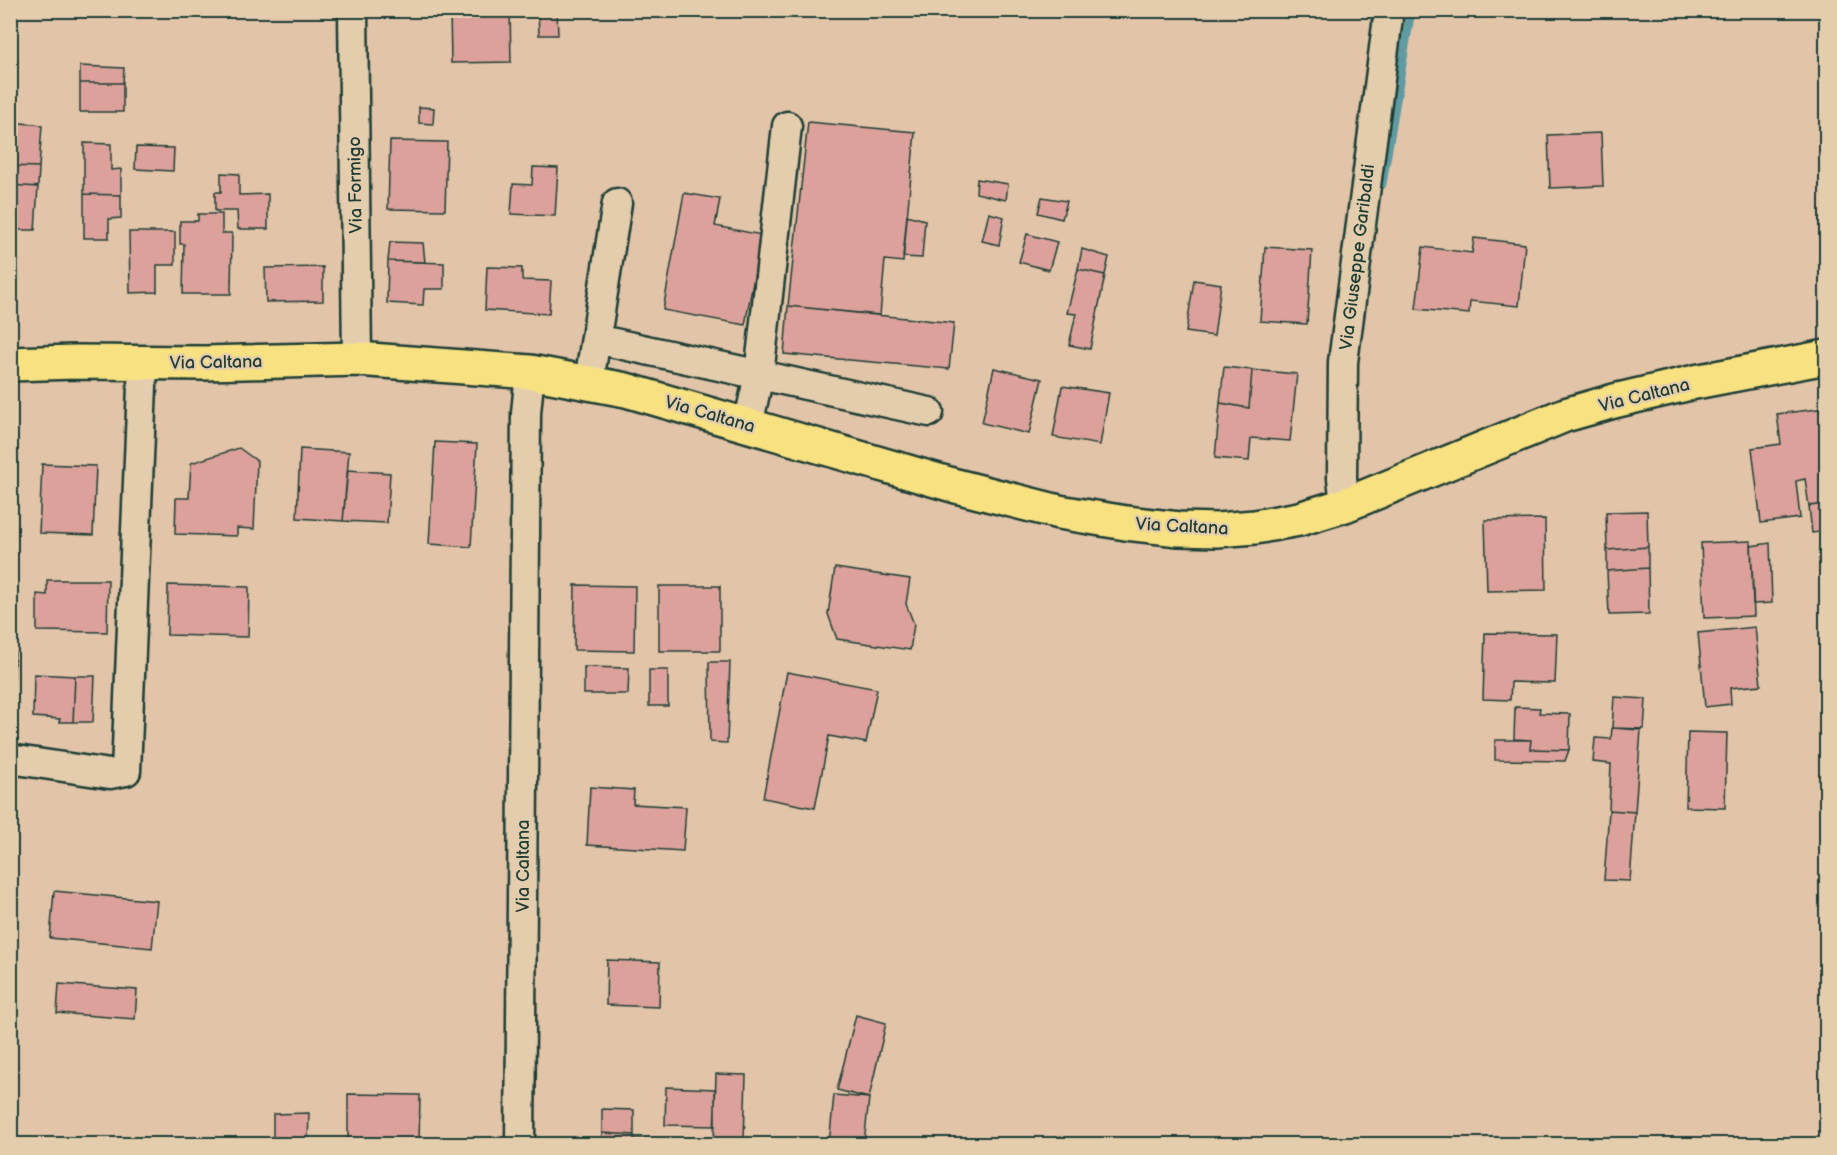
<svg xmlns="http://www.w3.org/2000/svg" width="1837" height="1155" viewBox="0 0 1837 1155" font-family="'Balsamiq Sans',sans-serif">
	<style>
		.lines { fill: none; stroke-linecap: round; stroke-linejoin: round }
		.stream { stroke: #609ba2; stroke-width: 9 }
		.building { fill: #dba19a; stroke: #1f3d34; stroke-width: 1.5 }
		.minor-casing { stroke: #1f3d34; stroke-width: 33 }
		.major-casing { stroke: #1f3d34; stroke-width: 38 }
		.path { stroke: #1f3d34; stroke-width: 4; stroke-dasharray: 1.5 4.5; stroke-linecap: butt }
		.minor { stroke: #e4cdad; stroke-width: 28 }
		.major { stroke: #f8e181; stroke-width: 33 }
		.labels { text-anchor: middle; stroke-width: 4.5; stroke-linejoin: round; paint-order: stroke }
		.street-label { font-size: 18px; fill: #1f3d34; stroke: #e4cdad }
	</style>
	<rect width="100%" height="100%" fill="#e2c4a9"/>
	<filter id="ink" filterUnits="userSpaceOnUse"><feTurbulence type="fractalNoise" baseFrequency=".0167" numOctaves="2"/><feDisplacementMap in="SourceGraphic" scale="12" xChannelSelector="R" yChannelSelector="G"/><feConvolveMatrix kernelMatrix="1 2 1 2 8 2 1 2 1" color-interpolation-filters="sRGB"/></filter>
	<g filter="url(#ink)">
		<g class="lines">
			<!-- stream -->
			<path class="stream" d="M1382 184 1411 10"/>
		</g>
		<!-- building -->
		<path class="building" d="M450 10H510L511 62 451 63Z
			M538 10H557L558 35H539Z
			M80 66 124 68 123 83H80Z
			M80 83H123V112H80Z
			M419 107 434 108 433 124 419 123Z
			M10 122 42 125 39 167 10 166Z
			M808 122 915 132 903 262 885 260 880 315 788 306Z
			M1601 133 1603 186 1550 188 1548 135Z
			M390 141 447 142 445 210 388 209Z
			M84 143 111 144V170L121 169V195L84 194Z
			M136 147 174 148 173 171 135 169Z
			M10 166 39 167 38 187 10 185Z
			M533 167 558 168 555 216 511 214 513 184 532 185Z
			M221 173 239 174V195L268 194V229H238L237 211H215V192H221Z
			M977 179 1008 184 1006 200 976 193Z
			M10 185 38 187 35 230H10Z
			M684 193 720 199 715 226 762 235 745 325 663 310Z
			M84 194 121 195V218L109 219V238H84Z
			M1042 197 1067 201 1062 219 1038 213Z
			M989 213 1004 217 999 245 982 241Z
			M198 214H222V233H232L231 294H183L184 244H180V221H198Z
			M907 215 925 220 922 258 903 257Z
			M129 232H175V265H157V292L130 293Z
			M1027 234 1057 242 1049 270 1019 262Z
			M1474 238 1525 244 1519 306 1470 301 1469 314 1416 309 1423 247 1472 253Z
			M390 242 423 243 425 262 388 261Z
			M1265 247 1312 250 1307 324 1260 321Z
			M1082 249 1109 257 1105 275 1078 269Z
			M388 261 444 263V289H424L423 305 387 303Z
			M323 267V301L266 302 265 268Z
			M487 267 522 268V280L551 281 549 314 485 310Z
			M1078 269 1105 275 1090 349 1069 345 1076 314 1067 313Z
			M1194 280 1221 284 1214 336 1186 332Z
			M788 306 954 323 949 369 784 354Z
			M1224 367 1252 370 1249 408 1220 403Z
			M994 368 1042 379 1029 434 982 423Z
			M1252 370 1297 374 1290 441 1251 438 1249 461 1215 458 1220 403 1249 408Z
			M1062 386 1109 393 1100 445 1053 437Z
			M1826 408V504L1809 506 1805 479 1796 481 1800 518 1761 523 1752 448 1781 444 1777 414Z
			M435 442 477 444 471 547 429 544Z
			M239 448 257 461 254 529 237 528V536L175 534 176 498H189L191 463Z
			M300 449 349 452 343 521 297 518Z
			M42 464 96 466 93 535 39 533Z
			M348 470 390 473 387 523 343 521Z
			M1826 504V531L1812 533 1809 506Z
			M1647 511 1648 547 1607 550 1606 512Z
			M1545 519 1546 590 1487 591 1485 520Z
			M1751 541 1754 616 1704 618 1701 543Z
			M1770 543 1772 603 1753 604 1751 546Z
			M1648 547V568L1607 571V550Z
			M835 568 910 579 906 604 914 624 910 650 837 639 828 614Z
			M1648 568 1649 614 1609 615 1607 571Z
			M47 580H108L107 632 37 631V594L47 595Z
			M168 585 249 587 248 637 167 635Z
			M575 585 635 586 634 651 574 650Z
			M659 586H720V651H659Z
			M10 626H16L13 692H10Z
			M1755 627 1761 685 1730 688 1731 704 1705 707 1698 633Z
			M1485 633 1557 634 1555 683 1511 682 1510 700 1483 699Z
			M709 662H730L727 743 710 742Z
			M584 667 629 668 628 694H584Z
			M649 670H668V706H649Z
			M787 672 877 689 866 743 829 736 815 808 763 798Z
			M34 674 75 676 73 722H59L60 719 33 717Z
			M75 676H95L93 722H73Z
			M1614 697 1646 699 1644 729 1612 728Z
			M1515 707 1540 708 1539 713 1570 714 1569 750 1530 749 1531 740 1514 739Z
			M1612 728 1641 730 1635 812 1609 810 1611 764 1593 762 1595 738 1611 739Z
			M1688 732 1727 733 1725 808 1686 807Z
			M1495 740H1531L1530 749 1569 750 1565 761 1495 760Z
			M590 787 634 790 633 804 686 807 683 851 587 845Z
			M1609 810 1635 812 1630 881 1604 880Z
			M54 891 157 901 152 948 50 938Z
			M607 960 660 962 659 1007 606 1005Z
			M59 984 137 990 135 1019 57 1013Z
			M856 1015 886 1023 869 1098 837 1090Z
			M716 1074 746 1075 744 1140 714 1139Z
			M666 1087 715 1089V1126L665 1125Z
			M348 1094 420 1095 419 1143 348 1144Z
			M834 1095 869 1098 864 1144H829Z
			M602 1109 634 1110V1135L602 1133Z
			M309 1113 308 1144H273V1114Z
			M602 1133 634 1135V1139H664V1144H602Z"/>
		<g class="lines">
			<!-- minor casing -->
			<g class="minor-casing">
				<path id="minor" d="M353 10 357 359
					M596 339 929 412
					M589 382 617 203
					M748 425 759 375 787 126
					M1345 505 1342 478 1343 362 1389 10
					M10 759 110 774 126 771 143 362
					M520 1144 526 413 530 372"/>
			</g>
			<!-- major casing -->
			<g class="major-casing">
				<path id="major" d="M10 364 75 362 204 363 357 359 530 372 626 390 956 486 1059 512 1126 523 1179 529 1217 530 1255 527 1299 519 1345 505 1565 415 1614 401 1695 382 1826 357"/>
			</g>
			<!-- path -->
			<path class="path" d="M10 1127 13 1144"/>
			<!-- minor -->
			<use href="#minor" class="minor"/>
			<!-- major -->
			<use href="#major" class="major"/>
		</g>
	</g>
	<g class="labels">
		<!-- street labels -->
		<g class="street-label">
			<text transform="translate(355 185) rotate(-91)" y="6">Via Formigo</text>
			<text transform="translate(1357 257) rotate(-83)" y="6">Via Giuseppe Garibaldi</text>
			<text transform="translate(216 362) rotate(-1)" y="6">Via Caltana</text>
			<text transform="translate(1644 395) rotate(-14)" y="6">Via Caltana</text>
			<text transform="translate(710 414) rotate(16)" y="6">Via Caltana</text>
			<text transform="translate(1182 526) rotate(3)" y="6">Via Caltana</text>
			<text transform="translate(523 866) rotate(-90)" y="6">Via Caltana</text>
		</g>
	</g>
	<!-- margin -->
	<rect width="1837" height="1155" fill="none" stroke="#e4cdad" stroke-width="36"/>
	<rect x="18" y="18" width="1801" height="1119" fill="none" stroke="#1f3d34" stroke-width="2" filter="url(#ink)"/>
</svg>
